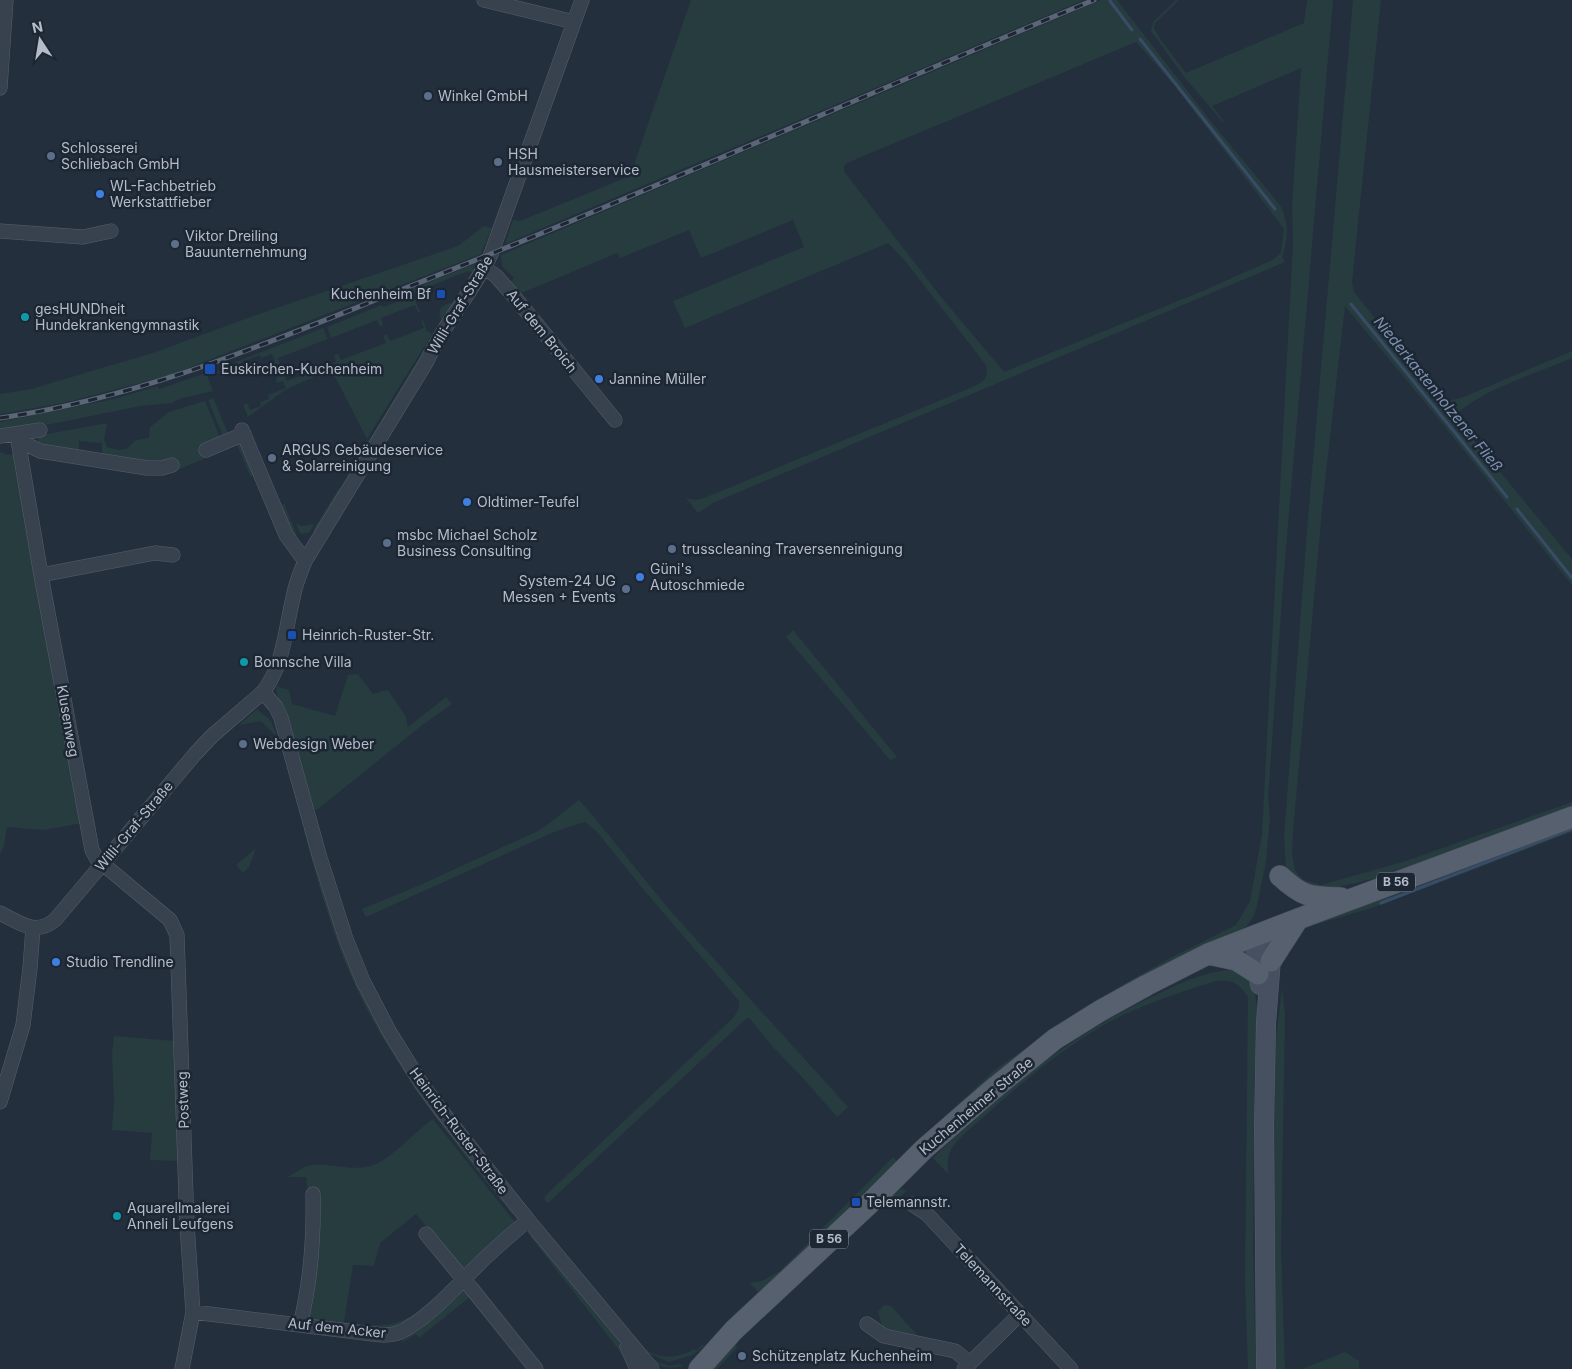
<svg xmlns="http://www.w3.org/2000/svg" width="1572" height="1369" viewBox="0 0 1572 1369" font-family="Inter,sans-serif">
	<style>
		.green { fill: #263c3f; fill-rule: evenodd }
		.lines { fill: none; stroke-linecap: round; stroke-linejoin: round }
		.stream { stroke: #394c67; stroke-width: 3 }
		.minor-casing { stroke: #565f6c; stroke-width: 15 }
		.secondary-casing { stroke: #565f6c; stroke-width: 20 }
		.primary-casing { stroke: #414a57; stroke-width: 22 }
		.minor { stroke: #38414e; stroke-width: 14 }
		.secondary { stroke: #465061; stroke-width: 19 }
		.primary { stroke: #56606e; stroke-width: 21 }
		.rail-casing { stroke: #5a6575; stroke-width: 5 }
		.rail { stroke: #1d2633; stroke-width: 3; stroke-dasharray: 9; stroke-linecap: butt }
		.service-dot { fill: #5c6f8a; stroke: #1d2633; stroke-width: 2 }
		.shop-dot { fill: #3f7fe0; stroke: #1d2633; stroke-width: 2 }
		.transit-dot { fill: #1a4fb4; stroke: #1d2633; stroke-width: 2 }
		.culture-dot { fill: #0f9aa8; stroke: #1d2633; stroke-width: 2 }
		.labels { text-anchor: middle; stroke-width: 5; stroke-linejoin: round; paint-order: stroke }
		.shield { fill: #1d2633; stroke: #878f9c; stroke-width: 1 }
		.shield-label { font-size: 12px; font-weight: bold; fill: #b4bcc9 }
		.poi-label { font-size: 14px; fill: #b4bcc9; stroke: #1d2633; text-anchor: start }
		.street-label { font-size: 14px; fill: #b4bcc9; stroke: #1d2633 }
		.water-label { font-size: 15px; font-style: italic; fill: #7c92b1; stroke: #1d2633 }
	</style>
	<rect width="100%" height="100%" fill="#242f3e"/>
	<!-- green -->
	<path class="green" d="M691 0H1084L505 244 513 220 520 221 630 176Z
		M1101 0H1117L1213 124 1280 205C1289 221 1288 239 1282 257L1285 262 713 503 698 513 686 498 696 500 704 498 970 388C982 382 989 381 986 365L906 262 888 243 685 328 673 301 804 247 793 220 701 258 689 230 620 258 617 253 524 292H517L511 284V281L514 278 502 266 501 255ZM1136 42 1174 85 1284 229 1281 253 1272 260 1205 290 1004 372 941 297 860 192 844 171V166L847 163Z
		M1176 0H1179L1155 23 1154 28 1160 39 1186 73 1304 23 1307 0H1333L1283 584 1268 798 1270 817 1266 861 1258 901 1254 916 1247 926 1237 933 1180 959 910 1151 908 1150 996 1069 1084 1007 1168 959 1236 925 1250 901 1262 834 1293 242 1292 206 1301 68 1212 106 1224 121H1222L1185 78 1151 31 1153 22Z
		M1353 0H1381L1352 282 1354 292 1442 402 1461 398 1572 351V358C1540 372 1484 389 1459 412L1458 421 1572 559V585L1437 417 1345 306 1323 499 1293 831 1292 855 1295 870 1299 876 1304 880 1321 885 1406 861 1572 802V808L1381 877 1318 892 1286 869 1284 837 1307 530Z
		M484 226 492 228 481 254 170 375 64 403 0 414V394L31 389 156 352 259 314 458 246Z
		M477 263 472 273 468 271 413 293 411 289Z
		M414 297 420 312H418L415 305 381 318 383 325 380 327 377 320 331 338 327 327 382 305 383 307 407 298 408 300Z
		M449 303 453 304 444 319 442 320 440 317C438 309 442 306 449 303Z
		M423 320 427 331 432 334 367 439 331 369 285 390 248 417 243 405 247 403 250 410 261 406 260 402 269 399 268 395 286 388 283 381 276 383 277 377 284 375 287 381 336 362 334 355 338 354 341 360 386 343 383 336 387 334 390 341 424 328 421 321Z
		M323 328 328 339 278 358 280 365 273 368 269 364 275 362 272 354 261 358 260 355 242 362 243 366 226 372 227 376H223L221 372 216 374V372L236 364V362Z
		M429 342 430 343 359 461 357 460Z
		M206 373 213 391 179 399 172 403 140 406 47 425 0 430V422L114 399 158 386 159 389Z
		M213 398 228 433 223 436 208 400Z
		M205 401 220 437 200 445 206 458 175 471 173 461 163 464 102 456V443L79 441V453L39 444 38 438 42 435 102 424H107L104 439 107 447 118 450 126 449 136 440 149 438 150 427 169 412Z
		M241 443 255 475 251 477 237 445Z
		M0 452 8 455 15 453 83 823 43 830 7 827 4 846 0 854Z
		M339 488 341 489 315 531 313 530Z
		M284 504 297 535 294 536 278 506Z
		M296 524 303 526 314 524 310 532 303 534 300 533Z
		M793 630 897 757 890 760 786 637Z
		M358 674 373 694 388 690 405 715 408 727 446 697 452 704 421 726 318 809 311 811 284 709 277 695 276 686 289 690 292 704 335 716 348 675Z
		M257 709 271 721 277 737 261 721 239 725Z
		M579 800 594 817 667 907 848 1107 837 1117 801 1076 774 1048 749 1018H747L548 1203 544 1199 546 1195 567 1175 734 1017 739 1008V1001L643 889 597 832 585 822 571 826 552 833 366 917 362 909 420 885 538 831 547 825Z
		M1572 823V832L1378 906 1311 926 1300 931V929Z
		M306 828 347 958 516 1215 512 1214C448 1135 384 1057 345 962 328 919 316 875 304 831Z
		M256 848 249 867 243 873 236 865Z
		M1233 969 1249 976C1262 1007 1257 1032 1255 1065 1254 1086 1254 1106 1254 1126 1253 1207 1253 1288 1256 1369H1248L1245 1280 1248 997C1238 983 1234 980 1216 981 1184 991 1153 1001 1123 1015 1070 1041 1022 1082 979 1121 969 1130 955 1140 950 1152 947 1159 948 1167 948 1174L933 1158C995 1096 1065 1040 1143 1001 1164 991 1185 980 1207 974 1215 971 1224 971 1233 969Z
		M1282 988 1285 1015 1281 1249 1285 1369H1275L1273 1213 1275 1046Z
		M114 1036 175 1041 180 1161 150 1160 152 1133 112 1130 114 1101 112 1054Z
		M433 1119 515 1222 468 1267 461 1268 416 1214 380 1243 374 1266 353 1265 344 1322 350 1323 349 1325 306 1320 318 1190 316 1187H307L306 1177H288C293 1174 299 1170 304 1167 323 1160 350 1172 371 1166 389 1161 416 1131 433 1119Z
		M904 1154 905 1156 849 1207 852 1210 734 1320 732 1317 758 1292 750 1283 762 1281 780 1271 893 1157 897 1161Z
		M902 1188 906 1191 892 1205 888 1200Z
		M532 1235 617 1337 627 1354 626 1359 531 1237Z
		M464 1289 471 1296 419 1338 416 1334 401 1343 405 1336Z
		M884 1305 891 1306 917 1335 915 1337 883 1329 878 1312Z
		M421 1311V1314L392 1329 356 1325V1324C386 1327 394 1326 421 1311Z
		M632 1335C636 1340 640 1346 645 1349 660 1360 680 1358 694 1349L696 1351 703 1344 704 1346 693 1355 669 1362 650 1354 646 1356Z
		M736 1344 737 1348 717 1369H710Z
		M1345 1352 1359 1361V1369H1302Z
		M652 1359 669 1366 680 1364 683 1366C670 1369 661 1369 652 1359Z"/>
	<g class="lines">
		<!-- stream -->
		<path class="stream" d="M1110 1 1132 30
			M1140 39 1275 209
			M1351 304 1507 497
			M1517 509 1572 578
			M1381 903 1572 829"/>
		<!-- minor casing -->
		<g class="minor-casing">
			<path id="minor" d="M484 0 574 22
				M0 88 6 0
				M0 231 83 237 111 231
				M485 268 496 276 517 300 615 420
				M242 430 286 535 305 561
				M17 434 41 575 92 850 97 859 170 920 177 935 187 1225 193 1312 182 1369
				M17 434 30 446 40 451 147 468H162L172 465
				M0 436 40 430
				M206 450 244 434
				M41 575 155 553 173 555
				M263 692 276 707 281 718 320 858 346 939 363 981 389 1031 421 1083 440 1109 528 1220 652 1369
				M0 913C20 923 35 936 55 920L195 754 212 736 263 692C284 664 285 631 293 598 295 585 300 573 305 561L427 361C444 323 473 292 491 254L582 0
				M0 1102 23 1025 30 968 33 928
				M912 1204 927 1214 1071 1369
				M426 1234 464 1280 472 1289 536 1369
				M193 1312 373 1334C382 1335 392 1336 400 1332 425 1321 454 1289 473 1270 490 1252 510 1236 528 1220
				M867 1324 884 1336 955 1351 970 1363
				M300 1325C311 1281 314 1239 313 1194
				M627 1347 637 1369
				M964 1369 1020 1314"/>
		</g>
		<!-- secondary casing -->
		<g class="secondary-casing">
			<path id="secondary" d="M1257 934 1255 947 1260 985
				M1266 1369 1264 1126 1266 1023 1272 946"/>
		</g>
		<!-- primary casing -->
		<g class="primary-casing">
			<path id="primary" d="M1280 876C1304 898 1310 897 1341 898
				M1208 954 1236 960 1258 974
				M1271 961 1298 919
				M699 1369 734 1330 868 1205 924 1149 992 1090 1055 1039 1100 1011 1147 985 1208 954 1298 919 1572 817"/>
		</g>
		<!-- minor -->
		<use href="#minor" class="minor"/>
		<!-- secondary -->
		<use href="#secondary" class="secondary"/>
		<!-- primary -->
		<use href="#primary" class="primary"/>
		<!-- rail casing -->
		<g class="rail-casing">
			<path id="rail" d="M0 418C141 398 272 341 403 289 635 198 863 95 1094 0"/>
		</g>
		<!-- rail -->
		<use href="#rail" class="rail"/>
	</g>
	<!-- markers -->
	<g class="service-dot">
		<circle cx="428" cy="96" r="5"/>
		<circle cx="51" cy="156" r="5"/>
		<circle cx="498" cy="162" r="5"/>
		<circle cx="175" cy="244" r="5"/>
		<circle cx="272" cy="458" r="5"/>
		<circle cx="387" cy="543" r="5"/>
		<circle cx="672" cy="549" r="5"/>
		<circle cx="626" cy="589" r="5"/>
		<circle cx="243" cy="744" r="5"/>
		<circle cx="742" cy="1356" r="5"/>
	</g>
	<g class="shop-dot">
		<circle cx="100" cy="194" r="5"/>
		<circle cx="599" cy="379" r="5"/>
		<circle cx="467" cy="502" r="5"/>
		<circle cx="640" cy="577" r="5"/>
		<circle cx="56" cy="962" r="5"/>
	</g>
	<g class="transit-dot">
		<rect x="436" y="289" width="10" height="10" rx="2.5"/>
		<rect x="204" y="363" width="12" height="12" rx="2.5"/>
		<rect x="287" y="630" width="10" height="10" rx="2.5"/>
		<rect x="851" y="1197" width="10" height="10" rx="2.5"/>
	</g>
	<g class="culture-dot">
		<circle cx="25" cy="317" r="5"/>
		<circle cx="244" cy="662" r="5"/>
		<circle cx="117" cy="1216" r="5"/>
	</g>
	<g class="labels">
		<!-- shield labels -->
		<g class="shield">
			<rect x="1377" y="872.5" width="38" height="19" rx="4"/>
			<rect x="810" y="1229.5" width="38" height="19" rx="4"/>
		</g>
		<g class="shield-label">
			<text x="1396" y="886">B 56</text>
			<text x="829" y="1243">B 56</text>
		</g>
		<!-- poi labels -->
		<g class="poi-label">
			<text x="438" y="101">Winkel GmbH</text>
			<text x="61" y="153">Schlosserei<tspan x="61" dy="16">Schliebach GmbH</tspan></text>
			<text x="508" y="159">HSH<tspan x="508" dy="16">Hausmeisterservice</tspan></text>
			<text x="110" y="191">WL-Fachbetrieb<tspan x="110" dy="16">Werkstattfieber</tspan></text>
			<text x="185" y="241">Viktor Dreiling<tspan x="185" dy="16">Bauunternehmung</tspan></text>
			<text x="431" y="299" text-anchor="end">Kuchenheim Bf</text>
			<text x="35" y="314">gesHUNDheit<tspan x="35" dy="16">Hundekrankengymnastik</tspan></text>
			<text x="221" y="374">Euskirchen-Kuchenheim</text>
			<text x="609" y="384">Jannine Müller</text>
			<text x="282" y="455">ARGUS Gebäudeservice<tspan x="282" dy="16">&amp; Solarreinigung</tspan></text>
			<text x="477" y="507">Oldtimer-Teufel</text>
			<text x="397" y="540">msbc Michael Scholz<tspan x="397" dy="16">Business Consulting</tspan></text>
			<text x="682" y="554">trusscleaning Traversenreinigung</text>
			<text x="650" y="574">Güni's<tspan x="650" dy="16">Autoschmiede</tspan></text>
			<text x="616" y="586" text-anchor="end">System-24 UG<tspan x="616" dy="16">Messen + Events</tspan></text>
			<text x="302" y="640">Heinrich-Ruster-Str.</text>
			<text x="254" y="667">Bonnsche Villa</text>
			<text x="253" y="749">Webdesign Weber</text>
			<text x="66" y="967">Studio Trendline</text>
			<text x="866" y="1207">Telemannstr.</text>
			<text x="127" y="1213">Aquarellmalerei<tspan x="127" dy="16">Anneli Leufgens</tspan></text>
			<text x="752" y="1361">Schützenplatz Kuchenheim</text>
		</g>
		<!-- street labels -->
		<g class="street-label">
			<text transform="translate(460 305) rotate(-59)" y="5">Willi-Graf-Straße</text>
			<text transform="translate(542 331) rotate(51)" y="5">Auf dem Broich</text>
			<text transform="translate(68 721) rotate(80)" y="5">Klusenweg</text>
			<text transform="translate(134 826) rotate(-50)" y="5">Willi-Graf-Straße</text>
			<text transform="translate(183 1100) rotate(-92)" y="5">Postweg</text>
			<text transform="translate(976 1106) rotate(-40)" y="5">Kuchenheimer Straße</text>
			<text transform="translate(459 1131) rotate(53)" y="5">Heinrich-Ruster-Straße</text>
			<text transform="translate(993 1285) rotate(47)" y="5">Telemannstraße</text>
			<text transform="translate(337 1328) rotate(6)" y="5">Auf dem Acker</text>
		</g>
		<!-- water labels -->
		<g class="water-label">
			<text transform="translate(1438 394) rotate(51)" y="5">Niederkastenholzener Fließ</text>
		</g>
	</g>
	<!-- north arrow -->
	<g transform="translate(40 40) rotate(348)" stroke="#1d2633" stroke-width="4" paint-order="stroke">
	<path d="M0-4L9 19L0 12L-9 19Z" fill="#b4bcc9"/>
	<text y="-8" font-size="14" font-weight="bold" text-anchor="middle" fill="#b4bcc9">N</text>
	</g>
</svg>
